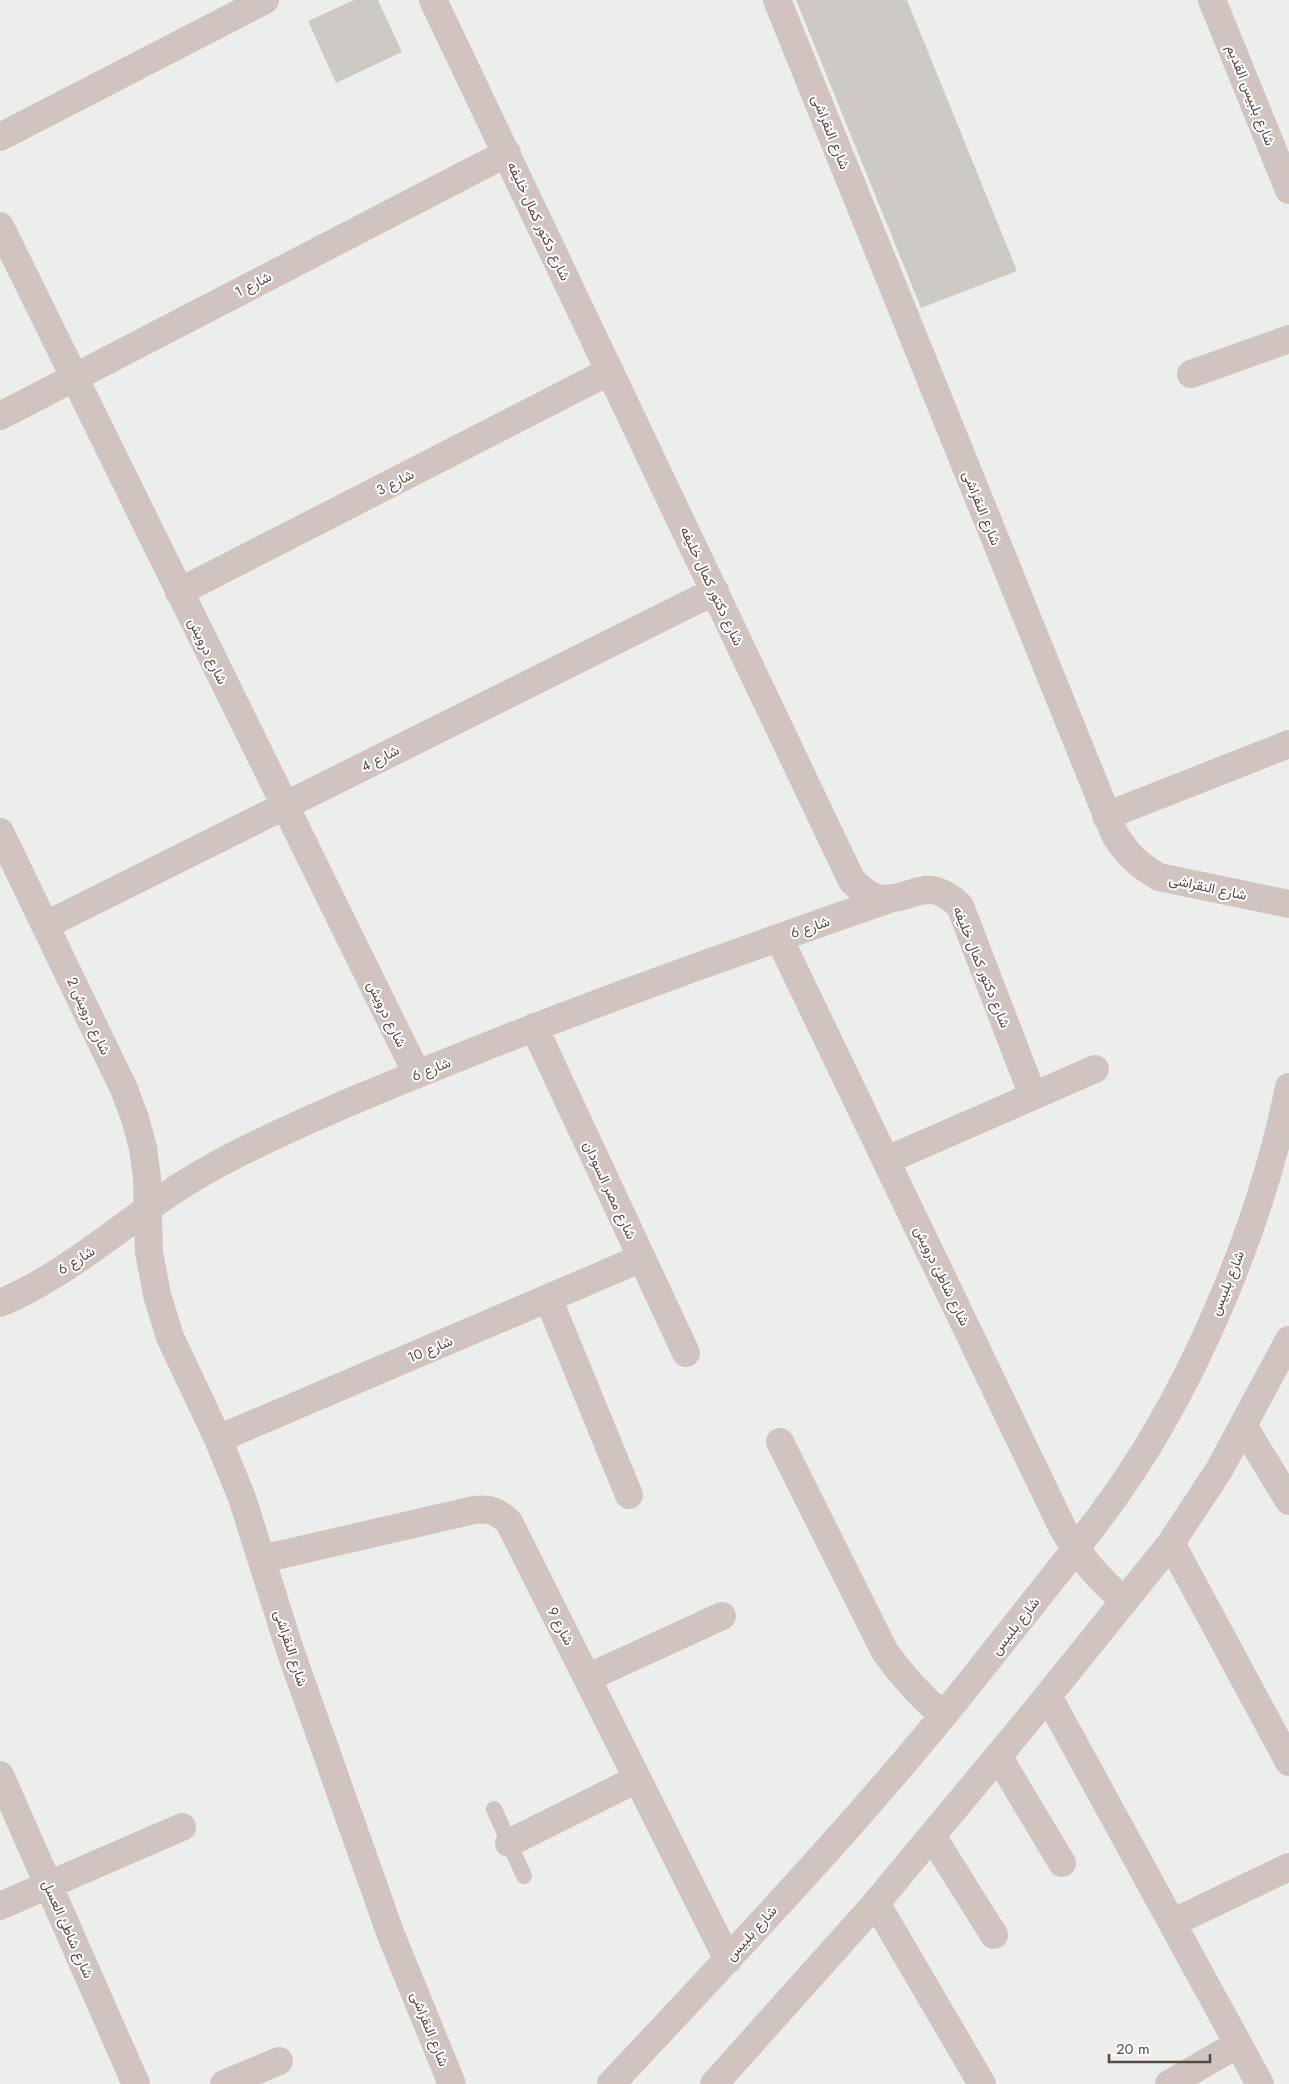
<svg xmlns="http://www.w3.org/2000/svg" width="1289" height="2084" viewBox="0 0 1289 2084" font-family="Jost,Vazirmatn,sans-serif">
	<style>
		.building { fill: #cdcac6 }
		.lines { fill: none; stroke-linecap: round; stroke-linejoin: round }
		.lane { stroke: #d0c3c0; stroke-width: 16 }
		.street { stroke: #d0c3c0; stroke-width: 28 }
		.labels { text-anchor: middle; stroke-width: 4; stroke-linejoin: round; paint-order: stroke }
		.street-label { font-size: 14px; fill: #574a46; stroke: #fff }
	</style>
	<rect width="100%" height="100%" fill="#eceeee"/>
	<!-- building -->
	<path class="building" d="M354 0H378L402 52 336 83 308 21Z
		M796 0H907L1017 271 921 308Z"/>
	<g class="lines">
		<!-- lane -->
		<path class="lane" d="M494 1809 524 1876"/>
		<!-- street -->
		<path class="street" d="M433 0 852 881C860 888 868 896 878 898 912 903 926 872 960 906L1033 1096
			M777 0 1115 835C1128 855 1138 865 1159 877L1289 904
			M1212 0 1289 190
			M0 137 265 0
			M0 226 417 1074
			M1191 374 1289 339
			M0 416 507 153
			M179 592 610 371
			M1106 816 1289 744
			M0 832 124 1089 135 1118 143 1148 147 1178 149 1252 157 1295 170 1337 218 1439 242 1498 290 1650 391 1935 452 2084
			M46 925 715 591
			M779 938 1062 1527C1079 1556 1099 1580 1125 1601
			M534 1027 686 1353
			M887 1160 1095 1069
			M548 1298 629 1495
			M0 1303C53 1281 99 1244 146 1210 176 1187 209 1168 243 1151 315 1115 390 1085 465 1055 606 998 749 948 892 898
			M1244 1427 1289 1501
			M218 1439 642 1258
			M780 1442 885 1652C902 1676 921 1696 943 1716
			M1171 1543 1289 1762
			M262 1559 474 1510C490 1508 497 1511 509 1522L728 1960
			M587 1678 722 1616
			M1048 1696 1260 2084
			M998 1756 1062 1863
			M0 1775 136 2084
			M932 1836 994 1935
			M509 1843 637 1779
			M876 1903 982 2084
			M0 1906 182 1827
			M1172 1923 1289 1867
			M224 2084 279 2061
			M611 2084C742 1944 876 1804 994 1652 1036 1599 1079 1547 1118 1492 1197 1379 1262 1222 1289 1087
			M714 2084 876 1903 1038 1708 1171 1543 1219 1470 1289 1340
			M1169 2084 1238 2044"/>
	</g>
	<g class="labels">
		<!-- street labels -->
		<g class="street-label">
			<text transform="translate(1251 95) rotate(68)" y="5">شارع بلبيس القديم</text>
			<text transform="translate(831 132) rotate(68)" y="5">شارع النقراشى</text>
			<text transform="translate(539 221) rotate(65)" y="5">شارع دكتور كمال خليفه</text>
			<text transform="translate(253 284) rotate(-27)" y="5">شارع 1</text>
			<text transform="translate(395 482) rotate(-27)" y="5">شارع 3</text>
			<text transform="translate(982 508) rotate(68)" y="5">شارع النقراشى</text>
			<text transform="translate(712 586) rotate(65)" y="5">شارع دكتور كمال خليفه</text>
			<text transform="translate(208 651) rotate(64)" y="5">شارع درويش</text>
			<text transform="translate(380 758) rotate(-27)" y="5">شارع 4</text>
			<text transform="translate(1208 887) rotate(12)" y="5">شارع النقراشى</text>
			<text transform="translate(810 927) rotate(-19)" y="5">شارع 6</text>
			<text transform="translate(982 967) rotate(68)" y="5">شارع دكتور كمال خليفه</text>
			<text transform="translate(387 1014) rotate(64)" y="5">شارع درويش</text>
			<text transform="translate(89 1016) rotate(65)" y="5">شارع درويش 2</text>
			<text transform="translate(431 1069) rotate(-22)" y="5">شارع 6</text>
			<text transform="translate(610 1190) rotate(65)" y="5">شارع مصر السودان</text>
			<text transform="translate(76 1260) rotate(-32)" y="5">شارع 6</text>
			<text transform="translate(942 1276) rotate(64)" y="5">شارع شاطئ درويش</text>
			<text transform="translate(1227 1283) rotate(-68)" y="5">شارع بلبيس</text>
			<text transform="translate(430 1349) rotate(-23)" y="5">شارع 10</text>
			<text transform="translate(561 1626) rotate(63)" y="5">شارع 9</text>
			<text transform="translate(1015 1626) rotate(-52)" y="5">شارع بلبيس</text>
			<text transform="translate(291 1648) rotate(72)" y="5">شارع النقراشى</text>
			<text transform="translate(68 1929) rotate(66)" y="5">شارع شاطئ العسل</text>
			<text transform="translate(751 1933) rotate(-48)" y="5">شارع بلبيس</text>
			<text transform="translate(430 2029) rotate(68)" y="5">شارع النقراشى</text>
		</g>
	</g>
	<!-- scale -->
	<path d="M1109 2054v8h101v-8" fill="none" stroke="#574a46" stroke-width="2.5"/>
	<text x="1116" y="2054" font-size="15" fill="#574a46" stroke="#ffffff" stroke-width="4" paint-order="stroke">20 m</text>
</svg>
